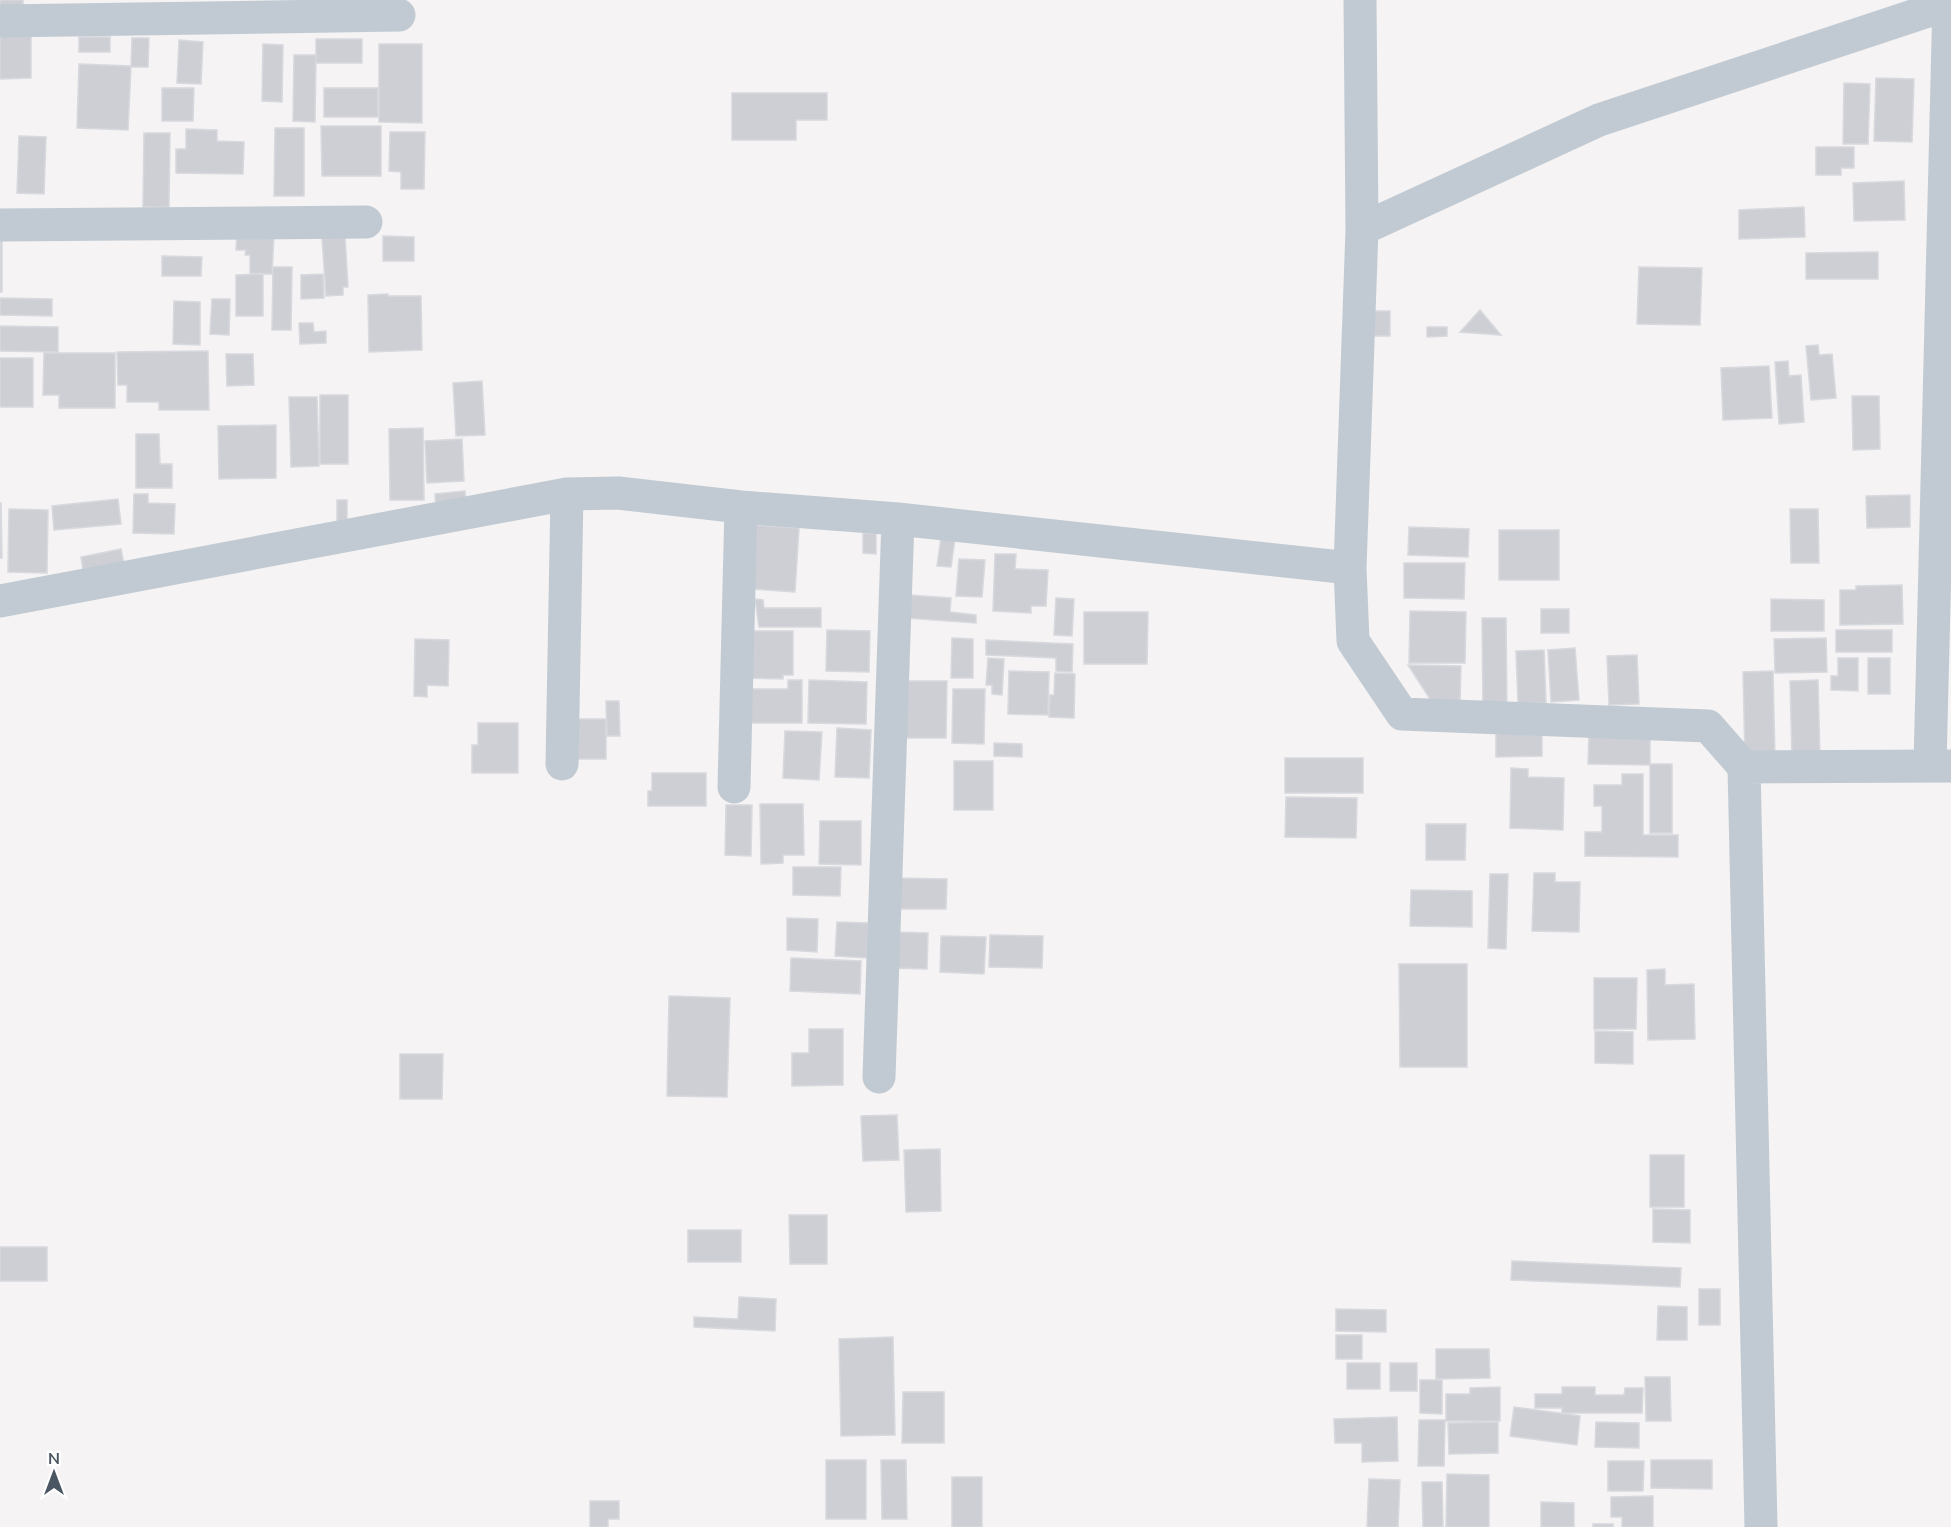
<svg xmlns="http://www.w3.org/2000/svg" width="1951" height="1527" viewBox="0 0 1951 1527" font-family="'Nunito Sans',sans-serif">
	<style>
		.building { fill: #cdcfd5; stroke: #d7d9de; stroke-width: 1.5 }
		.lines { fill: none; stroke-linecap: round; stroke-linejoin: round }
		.minor { stroke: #c1cad2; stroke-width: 33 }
	</style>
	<rect width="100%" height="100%" fill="#f5f3f3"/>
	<!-- building -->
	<path class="building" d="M0 0H23V12H0Z
		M0 36H31V78L0 79Z
		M79 37H110V52H79Z
		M132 38H149L148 67H131Z
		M316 39H362V63H316Z
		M179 40 203 42 201 84 177 83Z
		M263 44 283 45 282 102 262 101Z
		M379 44H422V123L379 122Z
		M294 55H316L315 122 293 121Z
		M79 64 131 66 128 130 77 128Z
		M1876 78 1914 79 1912 142 1874 141Z
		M1844 83 1870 84 1868 144H1843Z
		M162 88H194L193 121H162Z
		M324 88H378V117H324Z
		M732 93H827V120H796V140H732Z
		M321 126H381V176H322Z
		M275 128H304V196H274Z
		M186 129 217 130V141L244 142 243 174 176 173V149H186Z
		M390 132H425L424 189H401V172L389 171Z
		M144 133H170L169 207H143Z
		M19 136 46 137 44 194 17 193Z
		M1816 147H1854V168H1841V175H1816Z
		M1904 181 1905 220 1854 221 1853 183Z
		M1804 207 1805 237 1739 239V210Z
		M237 233 274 235 272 274 250 273V255H245L246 250H236Z
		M345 236 348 287H343V295L326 296 322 238Z
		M383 236 414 237V261H383Z
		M0 240H2V292H0Z
		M1878 252V279H1806V253Z
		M162 256 202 257 201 276H162Z
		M273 267H292L291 330H272Z
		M1639 267 1702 268 1700 325 1637 324Z
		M263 274V316H236V275Z
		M323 274 324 298 301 299V275Z
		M388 294V296H421L422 350 369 352 368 295Z
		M0 298 52 299V316L0 315Z
		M212 299H230L229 335 210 334Z
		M174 301 200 302V345L173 344Z
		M1480 310 1501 335 1460 332Z
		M1373 311H1390V336H1374Z
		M299 323H313L314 332 326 331V343L300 344Z
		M0 326 58 327V352L0 351Z
		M1427 327H1447V336L1427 337Z
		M1818 345 1819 355 1832 354 1836 398 1811 400 1806 346Z
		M208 351 209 410H159V402H127V385H118L117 352Z
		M44 353H115V408H59V395H43Z
		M226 354H253L254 385 227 386Z
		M0 358H33V407H0Z
		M1788 361 1789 376 1801 375 1804 422 1779 424 1775 362Z
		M1769 366 1772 418 1723 420 1721 368Z
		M482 381 485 435 456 436 453 383Z
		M320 395H348V464H320Z
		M1852 396H1879L1880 449 1853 450Z
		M289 397H317L319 466 291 467Z
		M276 425V478L219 479 218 426Z
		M423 428 424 500H390L389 429Z
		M136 434H159L160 464H172V488H136Z
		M462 439 464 481 427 483 425 441Z
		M465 491 467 509 436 512 435 494Z
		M134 494H148V503L175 504 174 534 133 533Z
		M1910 495V527L1867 528 1866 496Z
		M118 499 121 524 54 530 52 506Z
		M337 500H347V533H337Z
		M0 503H1L2 558H0Z
		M9 509 48 510 47 573 8 572Z
		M1790 509H1818L1819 563H1791Z
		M756 525 799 528 795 592 752 589Z
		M1409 527 1469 529 1468 557 1408 555Z
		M1499 530H1559V580H1499Z
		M863 533 876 534V554L863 553Z
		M941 537 955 539 951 567 937 566Z
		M121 549 125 570 84 577 81 557Z
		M995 554H1016L1015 569 1048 570 1046 606H1031V613L993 611Z
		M959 559 985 560 982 597 956 596Z
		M1404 563H1465L1464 599 1404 598Z
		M1902 585 1903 624 1840 625V590H1856V586Z
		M909 595 951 598 950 612 976 615V623L907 618Z
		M1056 598 1074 599 1072 636 1054 635Z
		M755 599 763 600 764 608H821V627H759Z
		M1771 599 1824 600V631H1771Z
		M1541 609H1569V633H1541Z
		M1410 611 1466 612 1465 663H1409Z
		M1084 612H1148L1147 664H1084Z
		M1482 618H1506L1507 709H1483Z
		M827 630 870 631 869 672 826 671Z
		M1836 630H1892V652H1836Z
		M749 631H793V675H783V679L749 678Z
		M952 638 973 639V678H951Z
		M1826 638 1827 672 1775 673 1774 639Z
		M415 639 449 640 448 686 427 685V697L414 696Z
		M986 640 1073 644 1072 672 1056 671V658L986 655Z
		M1575 648 1579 700 1551 702 1548 650Z
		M1544 650 1546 703 1518 704 1516 651Z
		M1637 655 1639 704 1609 705 1607 656Z
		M988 658 1004 659 1002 695 992 694V685H986Z
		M1838 658H1858V691L1831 690V676H1838Z
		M1868 658H1890V694H1868Z
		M1408 665 1461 666 1460 702 1430 699Z
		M1009 671 1049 672 1048 715 1008 714Z
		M1773 671 1775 759H1745L1743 672Z
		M1055 673 1075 674 1074 718 1049 717 1050 695H1054Z
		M788 680H802V723H751L752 689H788Z
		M809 680 867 682 866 724 808 723Z
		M1818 680 1820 757 1792 758 1790 681Z
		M901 681H947L946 738H900Z
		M953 689H985L984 744 952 743Z
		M606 701H619L620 736H607Z
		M570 719H606V759H570Z
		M478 723H518V773H472V745H478Z
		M1496 725H1542V756L1496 757Z
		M837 728 871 730 869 778 835 777Z
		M785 731 822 732 819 780 783 778Z
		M1589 732H1650V765L1588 764Z
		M994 743 1022 744V757L994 756Z
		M1285 758H1363V793H1285Z
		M954 761H993V810H954Z
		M1650 764H1672V833H1650Z
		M1511 768 1528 769V777L1564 778 1563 830 1510 828Z
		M652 773H706V806H648V791H652Z
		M1622 774H1643V835H1678V857L1585 856V832H1602V806H1594V785H1622Z
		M1286 797 1357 798 1356 838 1285 837Z
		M760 804H803L804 855H783V863L761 864Z
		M726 805H752L751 856 725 855Z
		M820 821H861V865L819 864Z
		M1426 824H1466L1465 860H1426Z
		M793 867H841L840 896 793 895Z
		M1534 873H1555V882H1580L1579 932 1532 931Z
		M1490 874H1508L1506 949 1488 948Z
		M894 878 947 879 946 909H892Z
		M1411 890 1472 891V927L1410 926Z
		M787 918 818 919 817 952 787 950Z
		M837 922 868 923 867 958 835 956Z
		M893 932 928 933 927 969 892 968Z
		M990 935 1043 936 1042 968 989 967Z
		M941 936 986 937 984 974 940 972Z
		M791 958 861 961 860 994 790 991Z
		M1399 964H1467V1067H1400Z
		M1665 969V985L1694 984 1695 1039 1648 1040 1647 970Z
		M1594 978H1637L1636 1029H1594Z
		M669 996 730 998 727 1097 667 1096Z
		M809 1029H843V1085L792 1086V1053H809Z
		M1595 1031 1633 1032V1064L1595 1063Z
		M400 1054H443L442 1099H400Z
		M897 1115 899 1160 863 1161 861 1116Z
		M940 1149 941 1211 906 1212 904 1150Z
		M1650 1155H1684V1207H1650Z
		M1653 1209 1690 1210V1243L1653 1242Z
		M789 1215H827V1264H790Z
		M688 1230H741V1262H688Z
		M0 1247H47V1281H0Z
		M1512 1261 1681 1268 1680 1287 1511 1280Z
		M1699 1289H1720V1325H1699Z
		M739 1297 776 1299 775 1331 694 1327V1317L738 1319Z
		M1658 1306 1687 1307V1340H1657Z
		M1336 1309 1386 1310V1332L1336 1331Z
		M1336 1335H1362V1359H1336Z
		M893 1337 895 1435 841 1436 839 1339Z
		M1436 1349H1489L1490 1378 1436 1379Z
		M1347 1363H1380V1389H1347Z
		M1390 1363H1417V1391H1390Z
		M1645 1377H1670L1671 1421H1646Z
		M1420 1380H1442V1414L1420 1413Z
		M1500 1387V1421H1446V1394H1470V1388Z
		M1562 1387H1595V1395H1624L1625 1388H1643L1642 1413H1562V1408H1535V1394H1562Z
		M903 1392H944V1443H902Z
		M1514 1407 1580 1416 1577 1445 1510 1436Z
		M1397 1417 1398 1461 1362 1462V1443H1335L1334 1419Z
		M1419 1420H1445L1444 1466H1418Z
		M1498 1422V1453L1449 1454 1448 1423Z
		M1596 1422 1639 1423V1448L1595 1447Z
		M826 1460H866V1519H826Z
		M881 1460H906L907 1519H882Z
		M1651 1460H1712V1489L1651 1488Z
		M1608 1461H1644L1643 1491H1608Z
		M1447 1474 1489 1475V1527H1446Z
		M952 1477H982V1527H952Z
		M1369 1479 1400 1480 1398 1527H1367Z
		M1422 1482H1442L1443 1527H1423Z
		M1653 1496V1527H1622V1517H1611V1497Z
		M590 1501H619V1519H608V1527H590Z
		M1541 1502 1574 1503V1527H1541Z
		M1593 1524H1613V1527H1593Z"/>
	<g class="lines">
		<!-- minor -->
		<path class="minor" d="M1360 0 1362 229 1350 568 1353 641 1402 714 1708 726 1744 767 1761 1527
			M0 21 399 15
			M0 225 366 222
			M1362 229 1599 120 1949 4
			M0 601 567 494 618 493 741 507 898 519 1350 568
			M562 764 567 494
			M1930 765 1949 0
			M1744 767 1951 766
			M734 787 741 507
			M879 1077 898 519"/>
	</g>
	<!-- north arrow -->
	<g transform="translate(54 1473)" stroke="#ffffff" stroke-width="4.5" paint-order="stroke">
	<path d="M0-4.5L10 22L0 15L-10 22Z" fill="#4a5661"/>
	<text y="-9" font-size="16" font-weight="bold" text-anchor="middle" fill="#4a5661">N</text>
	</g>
</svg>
